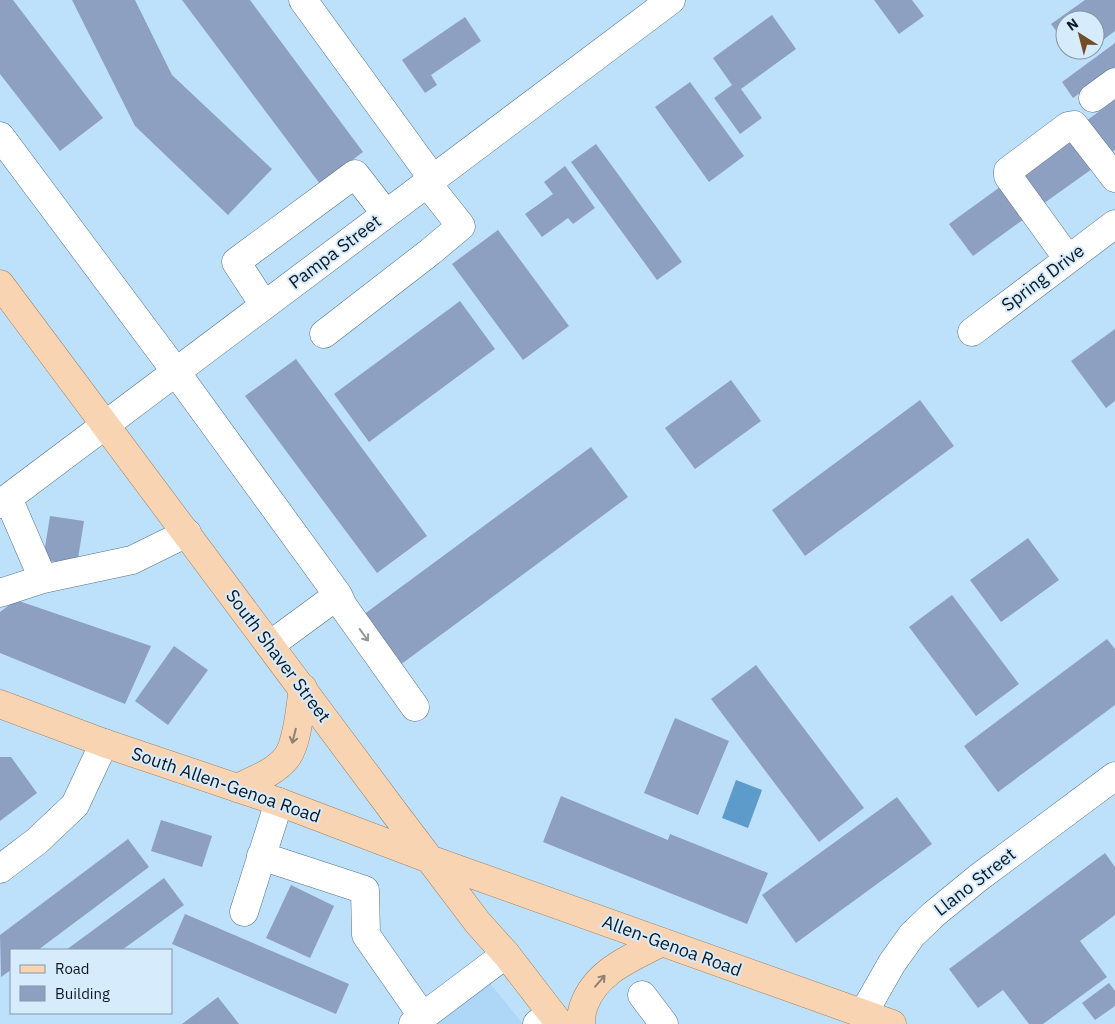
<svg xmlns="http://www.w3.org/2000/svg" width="1115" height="1024" viewBox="0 0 1115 1024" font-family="'IBM Plex Sans',sans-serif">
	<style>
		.built { fill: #add6f7 }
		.water { fill: #5d9bca }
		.building { fill: #8ea0c1 }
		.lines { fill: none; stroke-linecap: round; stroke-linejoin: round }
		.minor-casing { stroke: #54738b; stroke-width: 29 }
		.major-casing { stroke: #a28060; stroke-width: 29 }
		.minor { stroke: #fff; stroke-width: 28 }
		.major { stroke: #f8d4b3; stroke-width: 28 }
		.oneway { stroke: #92989c }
		.oneway2 { stroke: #8e8072 }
		.labels { text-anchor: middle; stroke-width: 4; stroke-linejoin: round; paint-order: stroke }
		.street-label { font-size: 18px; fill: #0c1922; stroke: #d6ebfc }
	</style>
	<rect width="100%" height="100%" fill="#bde0fb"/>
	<!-- built -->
	<path class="built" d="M488 981 523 1024H431Z"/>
	<!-- water -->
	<path class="water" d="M736 780 762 790 748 828 722 818Z"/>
	<!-- building -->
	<path class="building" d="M0 0H13L103 118 60 151 0 74Z
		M72 0H135L172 75 272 169 228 215 135 126Z
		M182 0H250L363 152 320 184Z
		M874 0H912L924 16 899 34Z
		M1085 0H1115V31L1095 46V20H1065V43L1051 24Z
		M772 15 796 49 741 89 762 118 740 134 714 98 732 85 713 58Z
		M465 17 481 41 431 75 437 85 425 93 402 60Z
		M1115 43V67L1073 98 1062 82Z
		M1070 50H1089L1077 59Z
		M690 82 744 156 709 182 655 107Z
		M1115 100V150L1109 154 1086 121Z
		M1068 136 1092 169 1040 206 1017 174Z
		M596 144 682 262 657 280 571 162Z
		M565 166 595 208 573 224 568 218 542 237 525 214 553 194 544 182Z
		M1000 187 1024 219 973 256 949 224Z
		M498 230 569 326 523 360 452 264Z
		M460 301 495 349 369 442 334 394Z
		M1115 329V401L1106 408 1071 361Z
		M296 359 427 536 377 573 245 396Z
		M731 380 761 421 695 469 665 428Z
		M920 400 954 446 805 556 772 510Z
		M591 447 628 497 400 665 363 615Z
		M50 516 84 521 77 565 43 560Z
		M1028 538 1059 580 1001 622 970 580Z
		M952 595 1019 684 976 716 909 627Z
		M16 600 151 646 125 704 0 653V612Z
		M1107 639 1115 649V705L998 792 964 746Z
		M174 646 208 670 168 725 135 701Z
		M756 665 864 808 819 842 711 699Z
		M675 718 729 741 698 815 644 793Z
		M0 757H11L37 793 0 821Z
		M561 796 668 840 670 834 768 873 747 924 543 842Z
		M897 797 932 844 796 943 762 895Z
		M161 820 212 836 202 867 151 851Z
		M128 839 149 867 38 950H11V970L1 977 0 935Z
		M1105 853 1115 867V915L1080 941 1107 977 1043 1024H1029L1003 990 978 1008 949 969Z
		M164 878 184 905 122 950H66Z
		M291 885 334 906 310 958 266 938Z
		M185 914 349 984 336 1014 172 944Z
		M1109 983 1115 991V1006L1095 1020 1082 1003Z
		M218 997 239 1024H182Z"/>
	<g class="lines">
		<!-- minor casing -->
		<g class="minor-casing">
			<path id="minor" d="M303 0 433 179
				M1093 98 1115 82
				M0 136 165 357 338 595 270 645
				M1068 259 1008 176V171L1068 126 1074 125 1115 178
				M264 305 236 262 355 174 386 214
				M972 332 1115 224
				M324 334 430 252 461 226 427 183
				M8 498 43 579
				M0 504 671 0
				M0 593 43 579 132 560 187 533
				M338 595 343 606 415 707
				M261 856 365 890 366 935 423 1017
				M0 869 37 841 75 805 104 743
				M244 912 279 802
				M642 995 664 1024
				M863 1014 892 963 912 935 934 914 978 878 1115 776
				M413 1024 506 954
				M537 1024 551 1013"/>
		</g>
		<!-- major casing -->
		<g class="major-casing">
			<path id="major" d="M0 284 394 812 478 923 506 954 560 1024
				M0 704 104 743 279 802 432 860 892 1024
				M237 788C254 780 276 772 287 757 298 742 300 707 303 688
				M581 1024C581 1018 582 1010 584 1005 597 970 632 958 662 942"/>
		</g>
		<!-- minor -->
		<use href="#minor" class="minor"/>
		<!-- major -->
		<use href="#major" class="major"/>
	</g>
	<!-- one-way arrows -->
	<defs><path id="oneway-shaft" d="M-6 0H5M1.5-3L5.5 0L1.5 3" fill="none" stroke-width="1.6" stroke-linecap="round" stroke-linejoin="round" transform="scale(1.25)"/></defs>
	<use class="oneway" href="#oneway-shaft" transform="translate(364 635) rotate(54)"/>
	<g class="oneway2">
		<use href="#oneway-shaft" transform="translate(294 736) rotate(104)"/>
		<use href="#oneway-shaft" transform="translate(600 981) rotate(-49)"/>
	</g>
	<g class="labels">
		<!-- street labels -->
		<g class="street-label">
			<text transform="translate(335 252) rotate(-37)" y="6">Pampa Street</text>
			<text transform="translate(1043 278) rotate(-37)" y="6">Spring Drive</text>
			<text transform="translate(278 656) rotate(53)" y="6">South Shaver Street</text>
			<text transform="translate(226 785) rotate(19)" y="6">South Allen-Genoa Road</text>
			<text transform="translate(975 882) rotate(-38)" y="6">Llano Street</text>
			<text transform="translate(672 946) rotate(20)" y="6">Allen-Genoa Road</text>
		</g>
	</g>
	<!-- legend -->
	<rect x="10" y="949" width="162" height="65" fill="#d6ebfc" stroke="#8597a5"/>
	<rect x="20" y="965" width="25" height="8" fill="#f8d4b3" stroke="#8597a5"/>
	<text x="55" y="974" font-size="15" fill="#0c1922">Road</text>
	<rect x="20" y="986" width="25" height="15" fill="#8ea0c1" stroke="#8597a5"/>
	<text x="55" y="999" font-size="15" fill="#0c1922">Building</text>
	<!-- north arrow -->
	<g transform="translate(1080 35) rotate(324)"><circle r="24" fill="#d6ebfc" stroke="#8597a5"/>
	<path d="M0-4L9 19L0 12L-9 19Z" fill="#734d29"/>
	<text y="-8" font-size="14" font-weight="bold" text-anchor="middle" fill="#0c1922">N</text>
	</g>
</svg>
